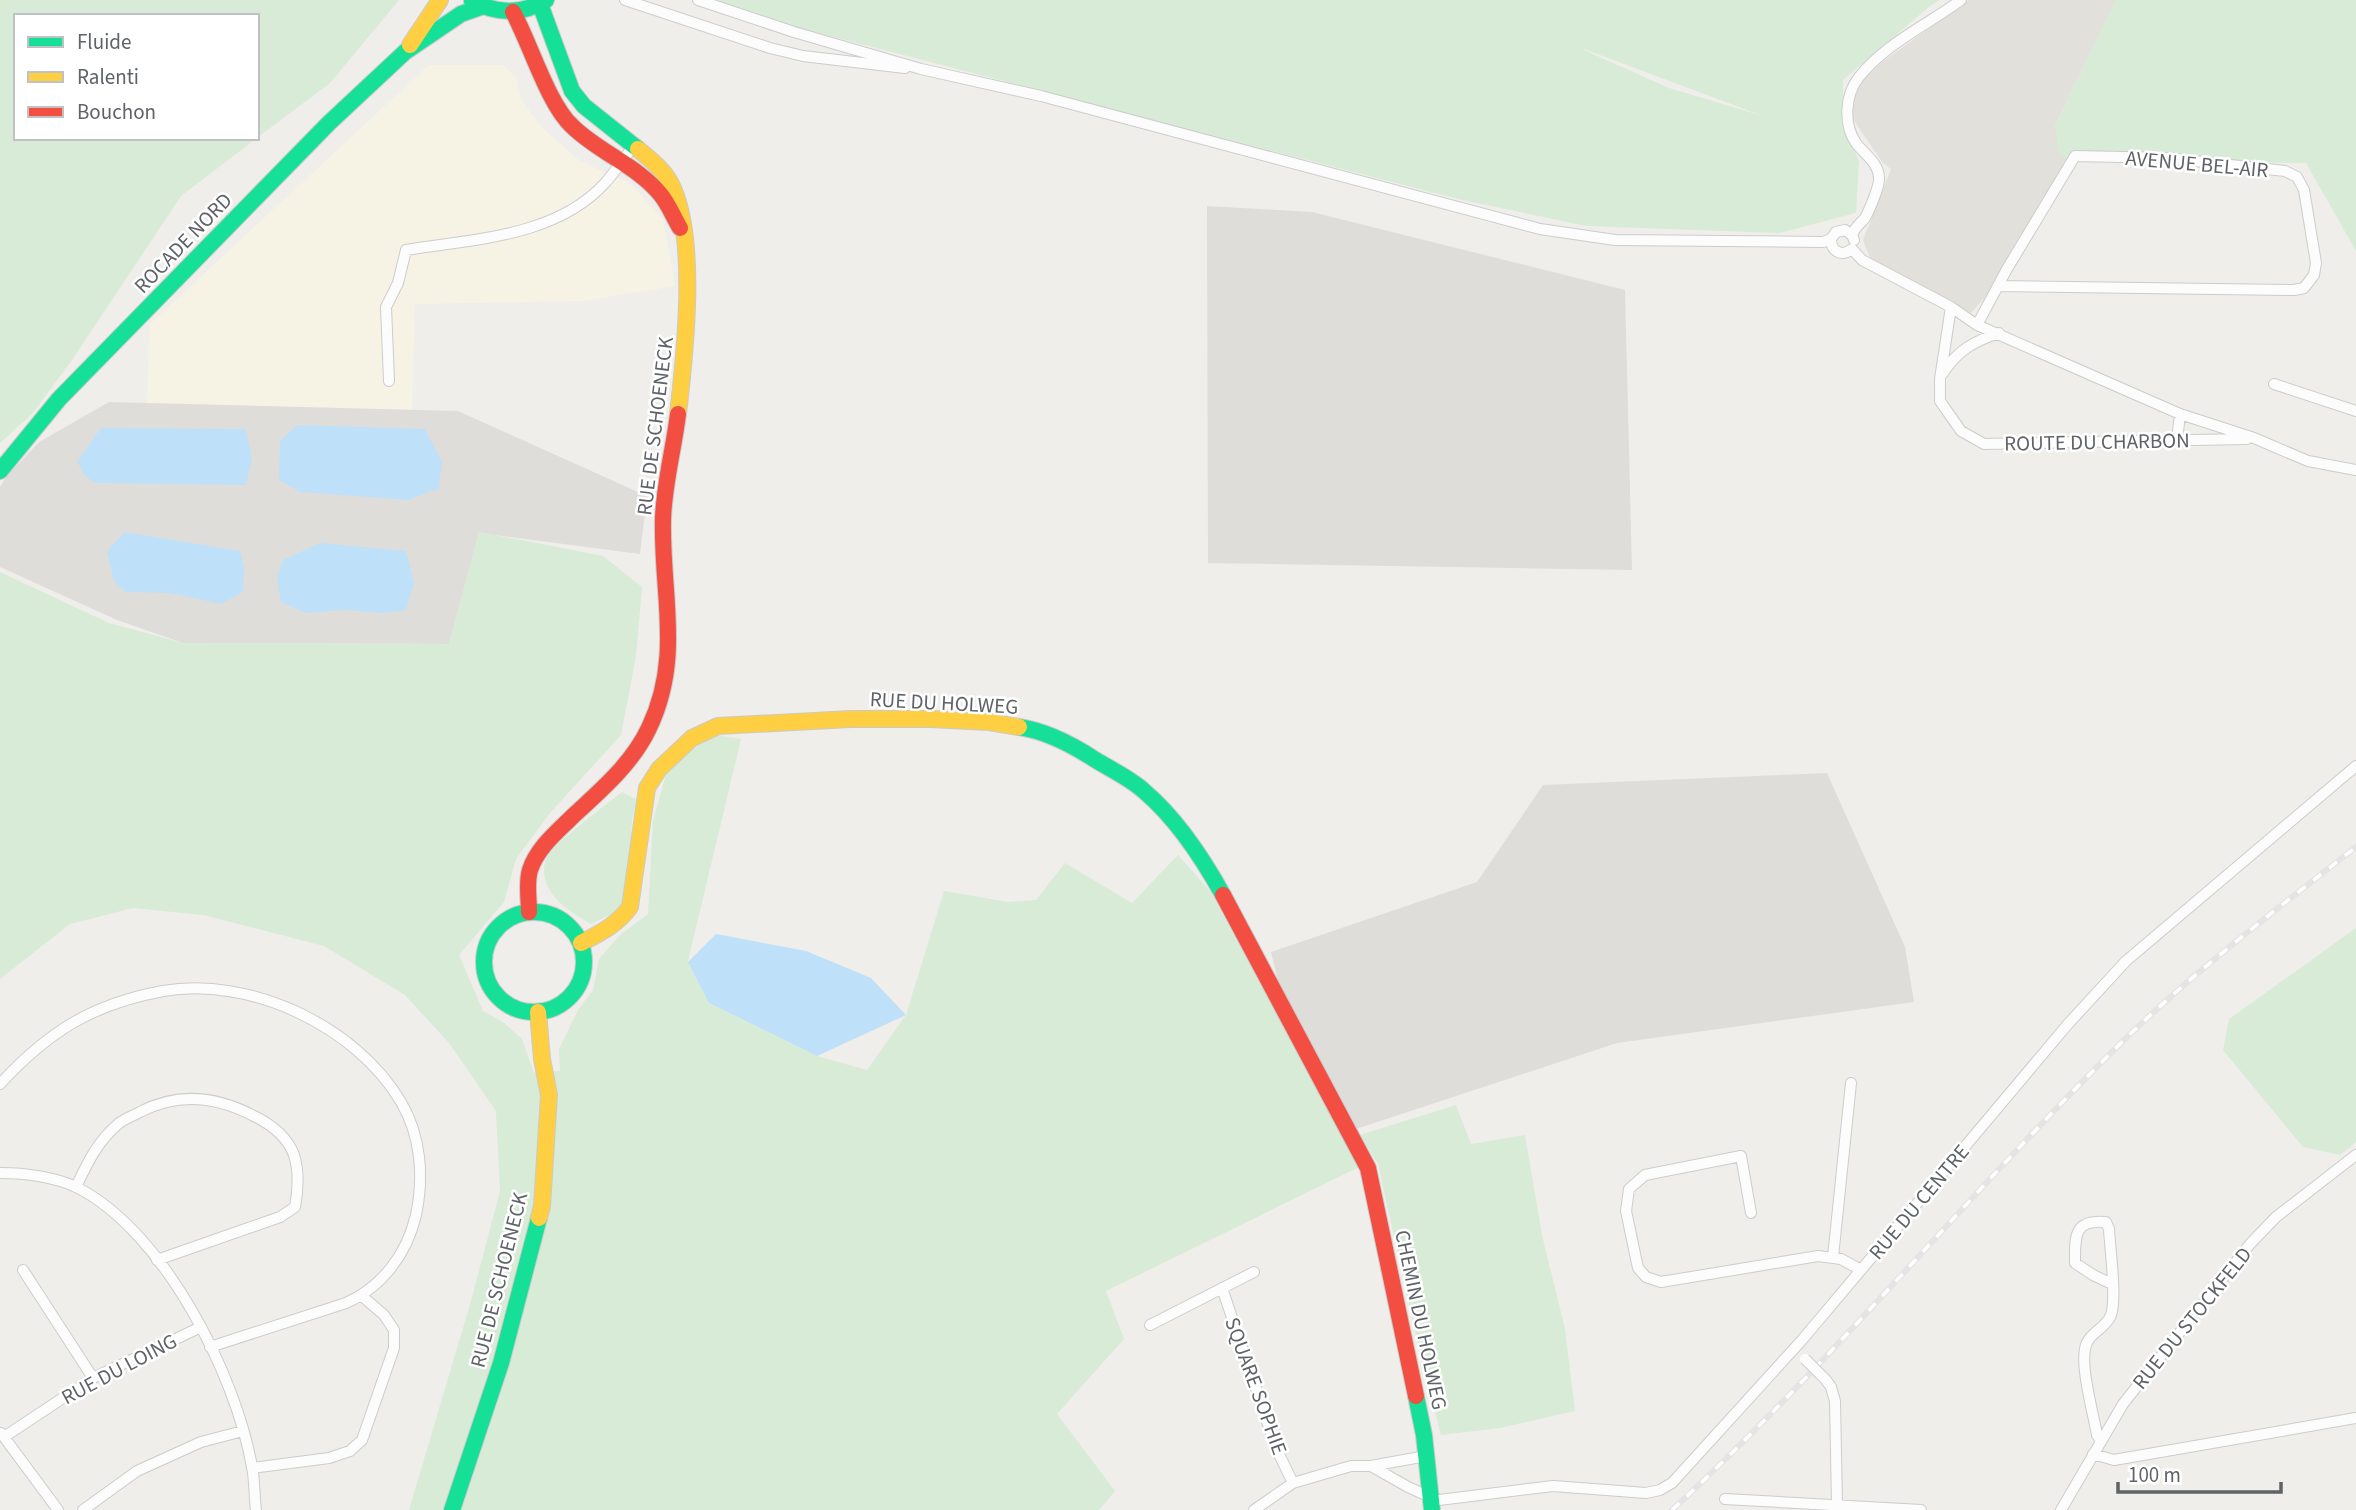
<svg xmlns="http://www.w3.org/2000/svg" width="2356" height="1510" viewBox="0 0 2356 1510" font-family="'Source Sans 3',sans-serif">
	<style>
		.commercial { fill: #f7f3e4 }
		.industrial { fill: #dfddda }
		.education { fill: #e2e0da }
		.green { fill: #d8ebd6; fill-rule: evenodd }
		.water { fill: #bfe0f9 }
		.lines { fill: none; stroke-linecap: round; stroke-linejoin: round }
		.street-casing { stroke: #cbcccc; stroke-width: 12 }
		.fast-casing { stroke: #cacacb; stroke-width: 18 }
		.slow-casing { stroke: #cacacb; stroke-width: 18 }
		.jam-casing { stroke: #cacacb; stroke-width: 18 }
		.street { stroke: #fdfcfc; stroke-width: 10 }
		.fast { stroke: #16e098; stroke-width: 16 }
		.slow { stroke: #ffcf43; stroke-width: 16 }
		.jam { stroke: #f24e42; stroke-width: 16 }
		.rail-casing { stroke: #e4e4e4; stroke-width: 6 }
		.rail { stroke: #fff; stroke-width: 3.5; stroke-dasharray: 10; stroke-linecap: butt }
		.street-bridge-casing { stroke: #cbcccc; stroke-width: 12; stroke-linecap: butt }
		.street-bridge { stroke: #fdfcfc; stroke-width: 10 }
		.labels { text-anchor: middle; stroke-width: 5; stroke-linejoin: round; paint-order: stroke }
		.street-label { font-size: 21px; fill: #5f6368; stroke: #fff }
	</style>
	<rect width="100%" height="100%" fill="#efeeea"/>
	<!-- commercial -->
	<path class="commercial" d="M429 65H503L516 78 521 99 541 127 580 161 631 184 663 219 675 286 583 301 415 304 412 410 147 403 150 324Z"/>
	<!-- industrial -->
	<path class="industrial" d="M1207 206 1312 212 1625 290 1632 570 1208 563Z
		M109 402 458 411 647 496 640 554 479 533 449 644 183 643 117 620 0 567V487L6 477 39 442Z
		M1827 773 1905 947 1914 1002 1617 1043 1356 1129 1279 985 1271 952 1477 882 1543 785Z"/>
	<!-- education -->
	<path class="education" d="M1969 0H2116L2055 126 2067 160 1990 292 1971 313 1870 258 1863 240 1891 169 1882 162 1853 119 1851 103 1856 87 1882 62Z"/>
	<!-- green -->
	<path class="green" d="M0 0H399L330 83 257 138V16H16V138H257L181 196 72 360 32 414 0 443Z
		M717 0H1940L1930 6 1843 80V125L1859 161 1856 213 1779 233 1586 226 1458 199 765 19ZM1584 50V49L1763 116 1669 88Z
		M2116 0H2356V251L2306 163 2067 160 2059 153 2055 126Z
		M479 532 603 556 642 587 636 656 621 735 550 813 516 859 504 902 459 955 483 1011 503 1022 522 1039 534 1073 560 1071 559 1049 578 1010 593 990 599 959 620 935 648 914 653 821 666 774 710 734 741 739 688 961 709 1003 817 1056 867 1070 906 1015 944 891 1008 902 1036 900 1065 863 1132 903 1178 855 1210 891 1359 1167 1106 1291 1124 1339 1057 1414 1115 1491 1099 1510H409L471 1301 500 1191 496 1111 449 1043 405 995 324 946 203 915 133 908 70 924 0 979V572L109 623 183 643 449 644Z
		M622 792 637 800 632 820 628 898 616 912 591 924C569 912 538 892 545 862 550 845 606 805 622 792Z
		M2356 928V1142L2340 1155 2303 1147 2223 1050 2229 1019Z
		M1456 1105 1471 1144 1525 1135 1542 1235 1565 1329 1575 1411 1500 1428 1441 1435 1418 1345 1378 1164 1360 1135Z"/>
	<!-- water -->
	<path class="water" d="M297 425 425 429 442 462 439 488 409 500 300 492 279 480 280 441Z
		M101 428 246 429 252 459 246 485 96 483 86 477 77 462Z
		M124 532 240 551 244 567 243 592 221 604 170 593 125 592 114 581 107 552Z
		M320 543 406 551 414 583 406 610 383 613 345 610 306 613 281 602 277 577 283 560Z
		M716 934 806 951 871 978 906 1015 817 1056 709 1003 688 962Z"/>
	<g class="lines">
		<!-- street casing -->
		<g class="street-casing">
			<path id="street" d="M625 0 770 48 803 56 905 68
				M698 0 794 32 921 69 1041 96 1540 229 1615 240 1823 242 1831 239
				M1852 235C1855 227 1860 224 1865 218 1869 211 1880 185 1879 178 1879 163 1864 154 1856 143 1843 124 1845 95 1859 77 1885 44 1927 25 1961 0
				M1831 239 1836 232 1845 230 1852 235 1854 240
				M1831 239C1831 252 1842 257 1852 249
				M1852 249 1862 260 1951 307 1977 325 2180 414 2254 438 2308 461 2356 470
				M1951 307 1940 379V401L1961 431 1984 444 2247 439
				M1977 325 2007 269 2075 156 2167 158 2285 171 2297 177 2304 190 2316 263 2314 275 2304 288 2294 290 1999 286
				M1943 373C1957 351 1974 341 1999 333
				M389 381 386 307 398 283 406 250C473 239 556 237 605 183 616 171 624 157 635 145
				M2274 384 2356 411
				M2177 440 2180 414
				M0 1084C48 1032 92 1004 163 991 250 976 356 1026 401 1102 421 1136 424 1177 416 1215 407 1254 382 1287 346 1303L210 1347
				M0 1173C25 1173 56 1177 78 1188 164 1232 236 1375 252 1467 255 1481 254 1496 256 1510
				M76 1187C87 1164 97 1142 117 1125 123 1119 133 1116 140 1112 178 1092 215 1096 252 1115 269 1123 287 1136 294 1155 299 1171 298 1191 295 1207L280 1217 157 1260
				M1751 1213 1741 1156 1645 1175 1629 1189 1626 1211 1638 1268 1646 1277 1661 1282 1818 1256 1841 1259 1861 1270
				M1833 1257 1851 1083
				M23 1270 93 1378
				M1222 1288 1276 1448 1293 1483
				M1150 1325 1254 1272
				M1826 1380 1831 1387 1835 1401 1837 1504
				M1 1433 58 1510
				M4 1437 93 1378 201 1327
				M2101 1441 2097 1435C2093 1412 2081 1370 2085 1349 2087 1333 2106 1329 2111 1315 2117 1298 2110 1249 2109 1229L2106 1222C2073 1219 2075 1237 2075 1263L2093 1275 2112 1284
				M2093 1454 2114 1460 2356 1418
				M1371 1466 1426 1456
				M252 1468 329 1458 350 1451 362 1440 394 1348V1330L384 1315 362 1296
				M1725 1499 1921 1510
				M1431 1501 1553 1486 1646 1493 1660 1490 1672 1483 1802 1340 2068 1024 2126 961 2356 766
				M83 1510 137 1471 201 1442 243 1431
				M1254 1510 1293 1483 1351 1466H1371L1408 1487 1430 1497
				M2061 1510 2123 1404 2250 1244 2276 1217 2356 1155"/>
		</g>
		<!-- fast casing -->
		<g class="fast-casing">
			<path id="fast" d="M472 1C497 14 522 15 546 0
				M540 4 572 91 584 106 638 149
				M0 471 59 399 329 123 405 52 461 14 481 7
				M1019 727C1046 731 1071 744 1094 759 1110 769 1130 778 1144 791 1177 819 1202 857 1223 895
				M484 962a50 50 0 1 1 100 0a50 50 0 1 1-100 0Z
				M1416 1396 1424 1435 1432 1510
				M452 1510 501 1363 539 1218"/>
		</g>
		<!-- slow casing -->
		<g class="slow-casing">
			<path id="slow" d="M410 45 440 0
				M638 149C651 160 663 169 671 184 698 237 685 354 678 414
				M581 943C600 933 617 925 630 907L647 788 659 769 692 738 718 726 851 719H930L989 722 1019 727
				M538 1012 542 1059 549 1095 542 1206 539 1218"/>
		</g>
		<!-- jam casing -->
		<g class="jam-casing">
			<path id="jam" d="M513 12C530 43 548 104 572 126 598 152 638 166 661 195 669 205 674 218 680 228
				M1223 895 1368 1168 1416 1396
				M529 912C529 898 526 883 530 870 537 848 557 832 573 816 601 790 632 764 649 728 683 657 661 593 663 519 664 484 674 448 678 414"/>
		</g>
		<!-- street -->
		<use href="#street" class="street"/>
		<!-- fast -->
		<use href="#fast" class="fast"/>
		<!-- slow -->
		<use href="#slow" class="slow"/>
		<!-- jam -->
		<use href="#jam" class="jam"/>
		<!-- rail casing -->
		<g class="rail-casing">
			<path id="rail" d="M1672 1510C1832 1363 1969 1192 2124 1040 2196 970 2277 909 2356 847"/>
		</g>
		<!-- rail -->
		<use href="#rail" class="rail"/>
		<!-- street-bridge casing -->
		<g class="street-bridge-casing">
			<path id="street-bridge" d="M1805 1359 1826 1380"/>
		</g>
		<!-- street-bridge -->
		<use href="#street-bridge" class="street-bridge"/>
	</g>
	<g class="labels">
		<!-- street labels -->
		<g class="street-label">
			<text transform="translate(2197 164) rotate(5)" y="7">AVENUE BEL-AIR</text>
			<text transform="translate(183 243) rotate(-46)" y="7">ROCADE NORD</text>
			<text transform="translate(655 426) rotate(-83)" y="7">RUE DE SCHOENECK</text>
			<text transform="translate(2097 442) rotate(-1)" y="7">ROUTE DU CHARBON</text>
			<text transform="translate(944 703) rotate(3)" y="7">RUE DU HOLWEG</text>
			<text transform="translate(1919 1202) rotate(-50)" y="7">RUE DU CENTRE</text>
			<text transform="translate(499 1280) rotate(-76)" y="7">RUE DE SCHOENECK</text>
			<text transform="translate(2192 1318) rotate(-51)" y="7">RUE DU STOCKFELD</text>
			<text transform="translate(1421 1320) rotate(78)" y="7">CHEMIN DU HOLWEG</text>
			<text transform="translate(119 1369) rotate(-28)" y="7">RUE DU LOING</text>
			<text transform="translate(1256 1386) rotate(70)" y="7">SQUARE SOPHIE</text>
		</g>
	</g>
	<!-- legend -->
	<rect x="14" y="14" width="245" height="126" fill="#ffffff" stroke="#bfc1c3" stroke-width="2"/>
	<rect x="28" y="37" width="35" height="10" fill="#16e098" stroke="#bfc1c3" stroke-width="2"/>
	<text x="77" y="49" font-size="21" fill="#5f6368">Fluide</text>
	<rect x="28" y="72" width="35" height="10" fill="#ffcf43" stroke="#bfc1c3" stroke-width="2"/>
	<text x="77" y="84" font-size="21" fill="#5f6368">Ralenti</text>
	<rect x="28" y="107" width="35" height="10" fill="#f24e42" stroke="#bfc1c3" stroke-width="2"/>
	<text x="77" y="119" font-size="21" fill="#5f6368">Bouchon</text>
	<!-- scale -->
	<path d="M2118 1482v10h163v-10" fill="none" stroke="#5f6368" stroke-width="3.5"/>
	<text x="2128" y="1482" font-size="21" fill="#5f6368" stroke="#ffffff" stroke-width="5" paint-order="stroke">100 m</text>
</svg>
